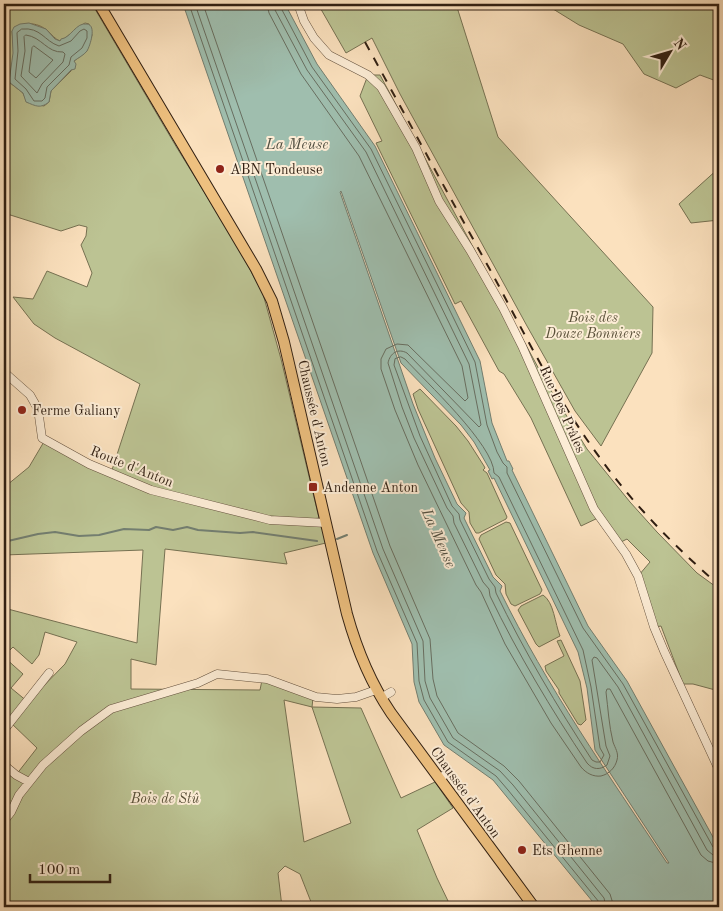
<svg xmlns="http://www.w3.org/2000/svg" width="723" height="911" viewBox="0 0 723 911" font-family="'Old Standard TT',serif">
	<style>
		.green { fill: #bcc393; stroke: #767152; fill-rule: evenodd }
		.water { fill: #9fbeae; stroke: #737e70; fill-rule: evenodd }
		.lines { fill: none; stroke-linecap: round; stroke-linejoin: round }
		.shore { stroke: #686e60; stroke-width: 1 }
		.stream { stroke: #737e70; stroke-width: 2 }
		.minor-casing { stroke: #63503d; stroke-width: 9 }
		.major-casing { stroke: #301f12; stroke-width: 12 }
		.minor { stroke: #fcecd5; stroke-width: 8 }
		.major { stroke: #eec07f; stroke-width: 10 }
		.rail { stroke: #301f12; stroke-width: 2; stroke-dasharray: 9 9; stroke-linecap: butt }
		.poi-dot { fill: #8f2418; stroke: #fcecd5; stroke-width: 2 }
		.labels { text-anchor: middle; stroke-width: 4; stroke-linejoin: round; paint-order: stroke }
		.poi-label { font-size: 14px; fill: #301f12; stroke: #fcecd5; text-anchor: start }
		.park-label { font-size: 14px; font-style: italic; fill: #5a5039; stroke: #fcecd5 }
		.street-label { font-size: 14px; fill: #301f12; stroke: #fcecd5 }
		.water-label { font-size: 15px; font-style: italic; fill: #514f41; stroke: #fcecd5 }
	</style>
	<rect width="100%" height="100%" fill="#fbe1be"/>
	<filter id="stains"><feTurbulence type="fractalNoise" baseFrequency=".004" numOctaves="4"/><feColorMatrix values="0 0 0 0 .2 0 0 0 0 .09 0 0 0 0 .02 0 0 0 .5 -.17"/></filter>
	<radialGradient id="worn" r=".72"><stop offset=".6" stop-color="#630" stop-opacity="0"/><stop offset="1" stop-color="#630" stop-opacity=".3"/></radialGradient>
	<!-- green -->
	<path class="green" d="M4 4H92L177 148 237 245 263 294 281 359 319 518 303 520 321 523 330 542 284 553 287 564 165 549 156 665 131 659V689L260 690 262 680 313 698 312 707 361 708 401 798 435 782 453 808 417 830 437 878 449 903 442 907H313L300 874 285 866 278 873 282 907H4V765L16 775 37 748 10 722 4 730V657L23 674 11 688 28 702 65 664 77 642 45 632 39 655 32 664 13 647 4 656V608L137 643 143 550 4 555V486L7 485 29 467 45 440 111 473 140 384 55 338 34 324 13 297 33 299 47 271 87 287 92 273 81 245 86 236 87 227 79 225 61 231 4 213ZM85 23 89 24 92 35 88 48 86 52 74 61 71 71 51 91 49 102 44 106 27 102 23 93 9 82 14 53 12 31C23 22 36 21 48 31 52 35 55 39 60 41 70 36 75 28 85 23ZM284 700 312 707 351 823 304 842Z
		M318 4H456L498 137 653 307 652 353 601 446 575 411 527 326 400 94 372 38 346 53Z
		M545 4H719V82L700 75 676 88 644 74 623 44 579 25Z
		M368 75H380L547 384 587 449 630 502 657 532 697 573 719 589V691L693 684H683L661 626 656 627 639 575 650 562 627 539 619 543 600 517 581 526 531 418 504 374 499 371 461 301 455 304 376 143 382 141 360 96Z
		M719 168V220L691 223 679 204Z
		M420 389 456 426 468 441 484 466 485 468 483 470 487 473 507 517 506 519 479 533H476L470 523 469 512 461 503 418 409 413 394Z
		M506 522 510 523 542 590 540 594 515 606 511 604 506 594 505 584 496 575 479 539 481 535Z
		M543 595C554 602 555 624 560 636L539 647 536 644 518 610 521 606Z
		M561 640 580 681 586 720 581 725 578 724 559 693V690L546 671 545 666 564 656 557 641Z"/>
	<!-- water -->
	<path class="water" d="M183 4H285L317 64 375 146 480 361 492 423 507 461H509L513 469 512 470 588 626 627 681 719 848V907H597L493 780 444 745 419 702 414 682 412 644 373 553ZM341 191 401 363 461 425 474 442 490 470 488 471 492 479 494 478 578 652 587 688 595 750 669 863H667C608 774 547 687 500 591L502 586 493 577 464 518 466 513 457 504 435 458 413 404 340 192Z
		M29 23 46 29 55 39 60 41 61 39C71 38 76 22 87 24 97 25 90 46 87 51 84 55 78 58 74 61L76 64 75 69 71 70 51 91 49 102C40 109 36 106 26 102L23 93 9 82 13 53 12 31 14 27 20 24Z"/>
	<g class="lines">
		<!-- shore -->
		<path class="shore" d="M189 4 377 551 417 643 419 681 424 700 448 742 496 776 508 790 599 902 600 907
			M195 4 383 549 423 641 425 681 430 698 453 738 500 771 513 785 604 898 606 907
			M203 4 390 546 430 639 433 679 437 696 458 733 504 766 519 781 610 894 614 907
			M267 4 269 13 301 74 359 156 462 366 468 398 465 401 408 345 397 344 386 349 381 359V369L395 410 418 465 476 585 481 592 505 644 551 723 581 767C586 773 593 777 601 776 609 774 615 768 617 760 619 753 615 748 613 742 609 726 608 708 606 692L607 689H610L701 855 708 861 719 864
			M274 4 275 10 307 70 366 152 469 364 481 425 479 427 407 353C398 348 390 353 388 363L402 407 414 438 447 508 453 516 454 523 483 582 489 589 490 596C518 654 551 709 587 763 593 770 600 770 607 765L610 756 606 746 592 660 594 657 597 658 618 687 707 850 713 855 719 856
			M281 4V8L312 67 371 149 475 362 487 425 497 452 503 463 507 467V473L583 628 623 684 713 847 719 850
			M22 29C41 27 44 41 59 46L71 41 80 31 84 29 87 31V38L82 48 71 57 69 65 47 87 45 98 42 101H34L26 89 15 79 18 51 17 33Z
			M26 35C42 37 47 53 63 52L65 54 63 62 42 84 37 93 21 76 25 51 24 37Z
			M34 46 53 60 36 78 29 72 32 48Z
			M401 357 405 359C425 381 494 445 494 473L499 477 583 650 591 687 600 748 604 755 600 762H596L592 760C557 706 524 651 496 593L495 587 489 579 460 520 459 514 452 506 420 436 394 365 395 359Z"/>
		<!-- stream -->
		<path class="stream" d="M4 538 8 541 38 534 55 532 79 536 99 535 124 529 149 530 156 527 173 530 187 527 198 530 240 533 253 532 317 541
			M337 539 347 535"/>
		<!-- minor casing -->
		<g class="minor-casing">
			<path id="minor" d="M298 4 304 21 314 38 329 55 368 75 381 87 416 148 439 201 470 250 503 308 522 346 594 509 626 554 638 576 654 627 664 651 719 770
				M4 372 30 395 38 409 42 438 89 464 151 490 270 520 326 523
				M381 698 391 692
				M4 730 49 673
				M4 765 16 775 29 782
				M440 779 449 771
				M4 821 11 812 19 795 43 765 81 731 111 709 198 683 217 674 267 679 316 697 337 699 356 697 376 690"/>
		</g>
		<!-- major casing -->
		<g class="major-casing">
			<path id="major" d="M99 4 256 269 272 301 284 342 347 614C357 650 370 682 391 713L534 907"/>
		</g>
		<!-- minor -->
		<use href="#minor" class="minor"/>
		<!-- major -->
		<use href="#major" class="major"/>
		<!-- rail -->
		<path class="rail" d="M365 42C408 120 450 198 493 275 526 337 558 401 600 458 634 505 675 547 719 585"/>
	</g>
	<!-- markers -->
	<g class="poi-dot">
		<circle cx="220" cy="169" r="5"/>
		<circle cx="22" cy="410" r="5"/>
		<rect x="308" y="482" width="10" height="10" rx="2.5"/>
		<circle cx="522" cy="850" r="5"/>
	</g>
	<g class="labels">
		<!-- poi labels -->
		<g class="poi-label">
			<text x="230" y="174">ABN Tondeuse</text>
			<text x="32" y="415">Ferme Galiany</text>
			<text x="323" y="492">Andenne Anton</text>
			<text x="532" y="855">Ets Ghenne</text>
		</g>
		<!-- park labels -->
		<g class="park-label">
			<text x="593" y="322">Bois des<tspan x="593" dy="16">Douze Bonniers</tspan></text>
			<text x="165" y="803">Bois de Stû</text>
		</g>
		<!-- street labels -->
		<g class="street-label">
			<text transform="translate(563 409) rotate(66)" y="5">Rue Des Prâles</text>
			<text transform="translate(315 413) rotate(77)" y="5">Chaussée d'Anton</text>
			<text transform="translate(132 466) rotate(22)" y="5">Route d'Anton</text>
			<text transform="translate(466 792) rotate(54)" y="5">Chaussée d'Anton</text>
		</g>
		<!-- water labels -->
		<g class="water-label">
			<text x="297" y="149">La Meuse</text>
			<text transform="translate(439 538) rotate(66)" y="5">La Meuse</text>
		</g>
	</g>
	<!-- margin -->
	<rect width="723" height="911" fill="none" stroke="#fbe1be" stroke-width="20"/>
	<rect x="5" y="5" width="713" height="901" fill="none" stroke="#301f12" stroke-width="2.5"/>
	<rect x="10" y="10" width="703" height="891" fill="none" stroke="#301f12"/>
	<!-- north arrow -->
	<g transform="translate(670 52) rotate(52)" stroke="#fcecd5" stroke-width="4" paint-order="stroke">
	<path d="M0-4L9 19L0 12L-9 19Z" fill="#301f12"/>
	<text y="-8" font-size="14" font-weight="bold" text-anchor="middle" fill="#301f12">N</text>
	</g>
	<!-- scale -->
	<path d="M30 874v8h80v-8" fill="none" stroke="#301f12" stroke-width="2.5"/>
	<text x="38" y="874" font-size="15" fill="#301f12" stroke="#fcecd5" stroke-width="4" paint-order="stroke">100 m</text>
	<rect width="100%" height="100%" filter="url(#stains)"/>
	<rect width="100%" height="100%" fill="url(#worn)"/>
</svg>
